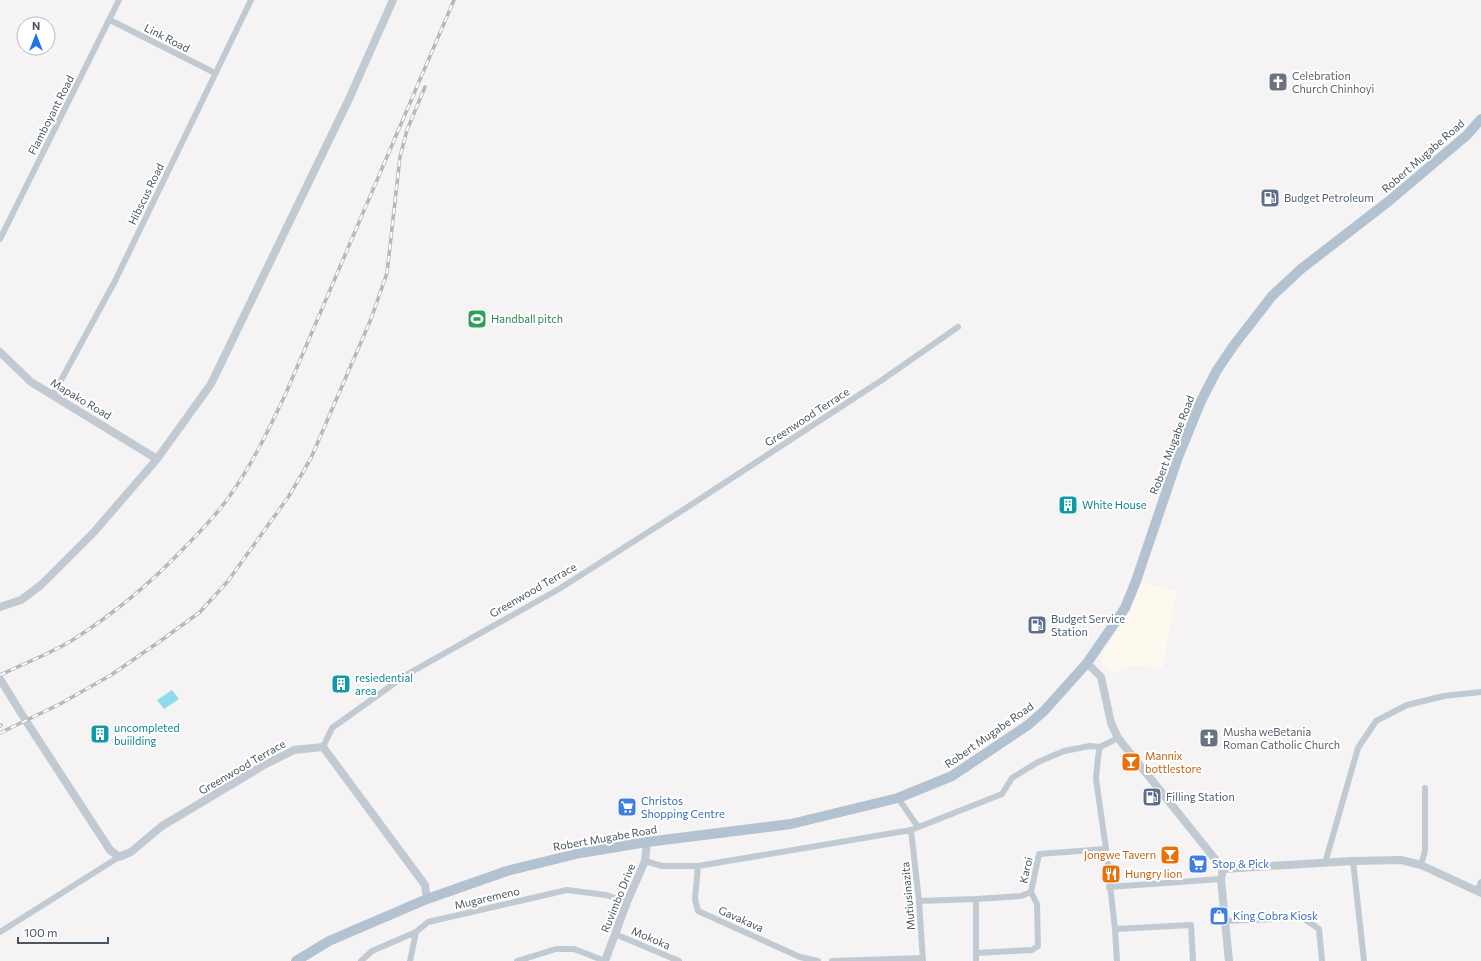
<svg xmlns="http://www.w3.org/2000/svg" width="1481" height="961" viewBox="0 0 1481 961" font-family="Commissioner,sans-serif">
	<style>
		.commercial { fill: #fdf9ef }
		.water { fill: #90daee }
		.lines { fill: none; stroke-linecap: round; stroke-linejoin: round }
		.minor { stroke: #c1cad2; stroke-width: 6 }
		.tertiary { stroke: #c1cad2; stroke-width: 8 }
		.primary { stroke: #b3c2d1; stroke-width: 10 }
		.rail-casing { stroke: #b5b8bd; stroke-width: 3.5 }
		.rail { stroke: #fff; stroke-width: 2; stroke-dasharray: 6; stroke-linecap: butt }
		.labels { text-anchor: middle; stroke-width: 4; stroke-linejoin: round; paint-order: stroke }
		.street-label { font-size: 11px; fill: #4a5661; stroke: #fff }
		.worship-label { font-size: 11px; fill: #5b616d; stroke: #fff; text-anchor: start }
		.service-label { font-size: 11px; fill: #4e5e75; stroke: #fff; text-anchor: start }
		.leisure-label { font-size: 11px; fill: #27864d; stroke: #fff; text-anchor: start }
		.culture-label { font-size: 11px; fill: #0d838f; stroke: #fff; text-anchor: start }
		.food-label { font-size: 11px; fill: #c56008; stroke: #fff; text-anchor: start }
		.shop-label { font-size: 11px; fill: #366cbe; stroke: #fff; text-anchor: start }
	</style>
	<rect width="100%" height="100%" fill="#f5f3f3"/>
	<!-- commercial -->
	<path class="commercial" d="M1140 582 1177 591 1162 668 1133 666 1112 673 1100 661Z"/>
	<!-- water -->
	<path class="water" d="M172 690 179 699 164 709 157 700Z"/>
	<g class="lines">
		<!-- minor -->
		<path class="minor" d="M110 20 215 73
			M0 239 119 0
			M53 395 115 281 251 0
			M323 747 332 728 406 675 559 589 683 510 882 380 958 327
			M898 798 918 827
			M911 830 919 901 923 961
			M645 861 662 866H698L911 830 1002 794 1012 778 1038 762 1064 751 1090 746 1100 747
			M1353 861 1364 961
			M1325 863 1358 748 1376 721 1407 705 1444 696 1481 692
			M1421 865 1425 851V788
			M698 866 695 899 698 911 800 957 818 961
			M1109 887 1221 879
			M1477 891 1481 882
			M919 901 976 899 1021 896 1031 892 1039 854 1106 849
			M1224 921 1303 918 1319 929 1322 961
			M1115 929 1191 925 1193 961
			M0 932 119 857
			M615 934 679 961
			M976 953 1032 950 1038 946 1037 904 1031 892
			M361 961 372 951 416 932 428 922 567 890 606 895 627 902
			M410 961 416 932
			M517 961 556 949H574L605 961
			M832 961 923 958
			M976 961V899
			M1117 961 1115 929 1106 849 1096 779 1098 757 1100 747 1118 738"/>
		<!-- tertiary -->
		<path class="tertiary" d="M0 352 31 382 157 459
			M0 607 21 600 41 585 94 532 157 459 211 384 349 99 393 0
			M1087 663 1101 677 1111 723 1118 738 1223 869 1353 861 1401 860 1421 865 1481 893
			M0 679 26 721 110 850 119 857 131 852 162 826 264 765 294 750 323 747 425 885 427 899
			M1223 869 1221 879 1229 961
			M605 961 627 902 645 861 647 842"/>
		<!-- primary -->
		<path class="primary" d="M296 961 329 941 427 899 507 871 580 853 647 842 791 824 898 798 952 776 1028 725 1044 711 1087 663 1125 608 1136 581 1178 457 1201 401 1217 370 1234 345 1272 296 1301 269 1389 201 1467 135 1481 119"/>
		<!-- rail casing -->
		<g class="rail-casing">
			<path id="rail" d="M0 675C23 664 49 654 71 641 114 614 150 584 185 547 201 531 216 515 229 497 252 465 269 429 286 393L454 0
				M0 726 1 725
				M0 733 60 704 111 675 159 642 200 612 228 581 289 496 311 458 371 319 387 273 400 157 407 130 425 87"/>
		</g>
		<!-- rail -->
		<use href="#rail" class="rail"/>
	</g>
	<!-- icons -->
	<defs>
		<g id="church-square" transform="scale(1)"><rect x="-9" y="-9" width="18" height="18" rx="4" fill="#6b7280" stroke="#fff"/><path d="M-1.2-6h2.4v3.5h3.3v2.4h-3.3V6h-2.4V-.1h-3.3v-2.4h3.3Z" fill="#fff"/></g>
		<g id="fuel-square" transform="scale(1)"><rect x="-9" y="-9" width="18" height="18" rx="4" fill="#5c6f8a" stroke="#fff"/><path d="M-5.5-6h7V0h2V4h1.3V-2.5L3-4.5l.8-.8L6-3V5H2.5V1h-1V6h-7ZM-4.2-4.7v3.2H.2V-4.7Z" fill="#fff"/></g>
		<g id="stadium-square" transform="scale(1)"><rect x="-9" y="-9" width="18" height="18" rx="4" fill="#2e9e5b" stroke="#fff"/><path d="M0-5a6.5 5 0 1 0 0 10a6.5 5 0 1 0 0-10ZM-3.5-1.8h7v3.6h-7Z" fill="#fff"/></g>
		<g id="building-square" transform="scale(1)"><rect x="-9" y="-9" width="18" height="18" rx="4" fill="#0f9aa8" stroke="#fff"/><path d="M-4-6H4V6H1V3H-1V6H-4ZM-2.5-4.3h1.7v1.8h-1.7ZM.8-4.3h1.7v1.8H.8ZM-2.5-1h1.7V.8h-1.7ZM.8-1h1.7V.8H.8Z" fill="#fff"/></g>
		<g id="bar-square" transform="scale(1)"><rect x="-9" y="-9" width="18" height="18" rx="4" fill="#e8710a" stroke="#fff"/><path d="M-6-5H6L.8 .8V4.5H3.5V6h-7V4.5H-.8V.8Z" fill="#fff"/></g>
		<g id="supermarket-square" transform="scale(1)"><rect x="-9" y="-9" width="18" height="18" rx="4" fill="#3f7fe0" stroke="#fff"/><path d="M-6-5.5h2.5l.6 2H6L4.5 2H-2.5L-4.4-4H-6ZM-1.5 3.2a1.3 1.3 0 1 0 .1 0ZM3 3.2a1.3 1.3 0 1 0 .1 0Z" fill="#fff"/></g>
		<g id="restaurant-square" transform="scale(1)"><rect x="-9" y="-9" width="18" height="18" rx="4" fill="#e8710a" stroke="#fff"/><path d="M-5-6h1v4h1v-4h1v4h1v-4h1v5L-1.5 .5V6h-2V.5L-5-1ZM5-6V6H3V1.5H1.5Q1.5-4 5-6Z" fill="#fff"/></g>
		<g id="shop-square" transform="scale(1)"><rect x="-9" y="-9" width="18" height="18" rx="4" fill="#3f7fe0" stroke="#fff"/><path d="M-5-2.5h2.3a2.7 3.5 0 0 1 5.4 0H5L5.5 6h-11ZM-1.5-2.5h3a1.5 2.3 0 0 0-3 0Z" fill="#fff"/></g>
	</defs>
	<g fill-rule="evenodd">
		<use href="#church-square" x="1278" y="82"/>
		<use href="#fuel-square" x="1270" y="198"/>
		<use href="#stadium-square" x="477" y="319"/>
		<use href="#building-square" x="1068" y="505"/>
		<use href="#fuel-square" x="1037" y="625"/>
		<use href="#building-square" x="341" y="684"/>
		<use href="#building-square" x="100" y="734"/>
		<use href="#church-square" x="1209" y="738"/>
		<use href="#bar-square" x="1131" y="762"/>
		<use href="#fuel-square" x="1152" y="797"/>
		<use href="#supermarket-square" x="627" y="807"/>
		<use href="#bar-square" x="1170" y="855"/>
		<use href="#supermarket-square" x="1198" y="864"/>
		<use href="#restaurant-square" x="1111" y="874"/>
		<use href="#shop-square" x="1219" y="916"/>
	</g>
	<g class="labels">
		<!-- street labels -->
		<g class="street-label">
			<text transform="translate(167 38) rotate(27)" y="4">Link Road</text>
			<text transform="translate(51 115) rotate(-63)" y="4">Flamboyant Road</text>
			<text transform="translate(1423 156) rotate(-41)" y="4">Robert Mugabe Road</text>
			<text transform="translate(146 194) rotate(-64)" y="4">Hibscus Road</text>
			<text transform="translate(81 399) rotate(31)" y="4">Mapako Road</text>
			<text transform="translate(807 417) rotate(-33)" y="4">Greenwood Terrace</text>
			<text transform="translate(1172 445) rotate(-69)" y="4">Robert Mugabe Road</text>
			<text transform="translate(533 590) rotate(-30)" y="4">Greenwood Terrace</text>
			<text transform="translate(989 735) rotate(-35)" y="4">Robert Mugabe Road</text>
			<text transform="translate(242 767) rotate(-30)" y="4">Greenwood Terrace</text>
			<text transform="translate(605 838) rotate(-10)" y="4">Robert Mugabe Road</text>
			<text transform="translate(1026 870) rotate(-77)" y="4">Karoi</text>
			<text transform="translate(908 896) rotate(-95)" y="4">Mutiusinazita</text>
			<text transform="translate(487 898) rotate(-13)" y="4">Mugaremeno</text>
			<text transform="translate(618 898) rotate(-68)" y="4">Ruvimbo Drive</text>
			<text transform="translate(741 919) rotate(24)" y="4">Gavakava</text>
			<text transform="translate(651 938) rotate(23)" y="4">Mokoka</text>
		</g>
		<!-- worship labels -->
		<g class="worship-label">
			<text x="1292" y="80">Celebration<tspan x="1292" dy="13">Church Chinhoyi</tspan></text>
			<text x="1223" y="736">Musha weBetania<tspan x="1223" dy="13">Roman Catholic Church</tspan></text>
		</g>
		<!-- service labels -->
		<g class="service-label">
			<text x="1284" y="202">Budget Petroleum</text>
			<text x="1051" y="623">Budget Service<tspan x="1051" dy="13">Station</tspan></text>
			<text x="1166" y="801">Filling Station</text>
		</g>
		<!-- leisure labels -->
		<g class="leisure-label">
			<text x="491" y="323">Handball pitch</text>
		</g>
		<!-- culture labels -->
		<g class="culture-label">
			<text x="1082" y="509">White House</text>
			<text x="355" y="682">resiedential<tspan x="355" dy="13">area</tspan></text>
			<text x="114" y="732">uncompleted<tspan x="114" dy="13">buiilding</tspan></text>
		</g>
		<!-- food labels -->
		<g class="food-label">
			<text x="1145" y="760">Mannix<tspan x="1145" dy="13">bottlestore</tspan></text>
			<text x="1156" y="859" text-anchor="end">Jongwe Tavern</text>
			<text x="1125" y="878">Hungry lion</text>
		</g>
		<!-- shop labels -->
		<g class="shop-label">
			<text x="641" y="805">Christos<tspan x="641" dy="13">Shopping Centre</tspan></text>
			<text x="1212" y="868">Stop &amp; Pick</text>
			<text x="1233" y="920">King Cobra Kiosk</text>
		</g>
	</g>
	<!-- north arrow -->
	<g transform="translate(36 36)"><circle r="19" fill="#ffffff" stroke="#b7bbc0"/>
	<path d="M0-3L7 15L0 10L-7 15Z" fill="#1a73e8"/>
	<text y="-6" font-size="11" font-weight="bold" text-anchor="middle" fill="#4a5661">N</text>
	</g>
	<!-- scale -->
	<path d="M18 937v6h90v-6" fill="none" stroke="#4a5661" stroke-width="2"/>
	<text x="24" y="937" font-size="12" fill="#4a5661" stroke="#ffffff" stroke-width="3" paint-order="stroke">100 m</text>
</svg>
